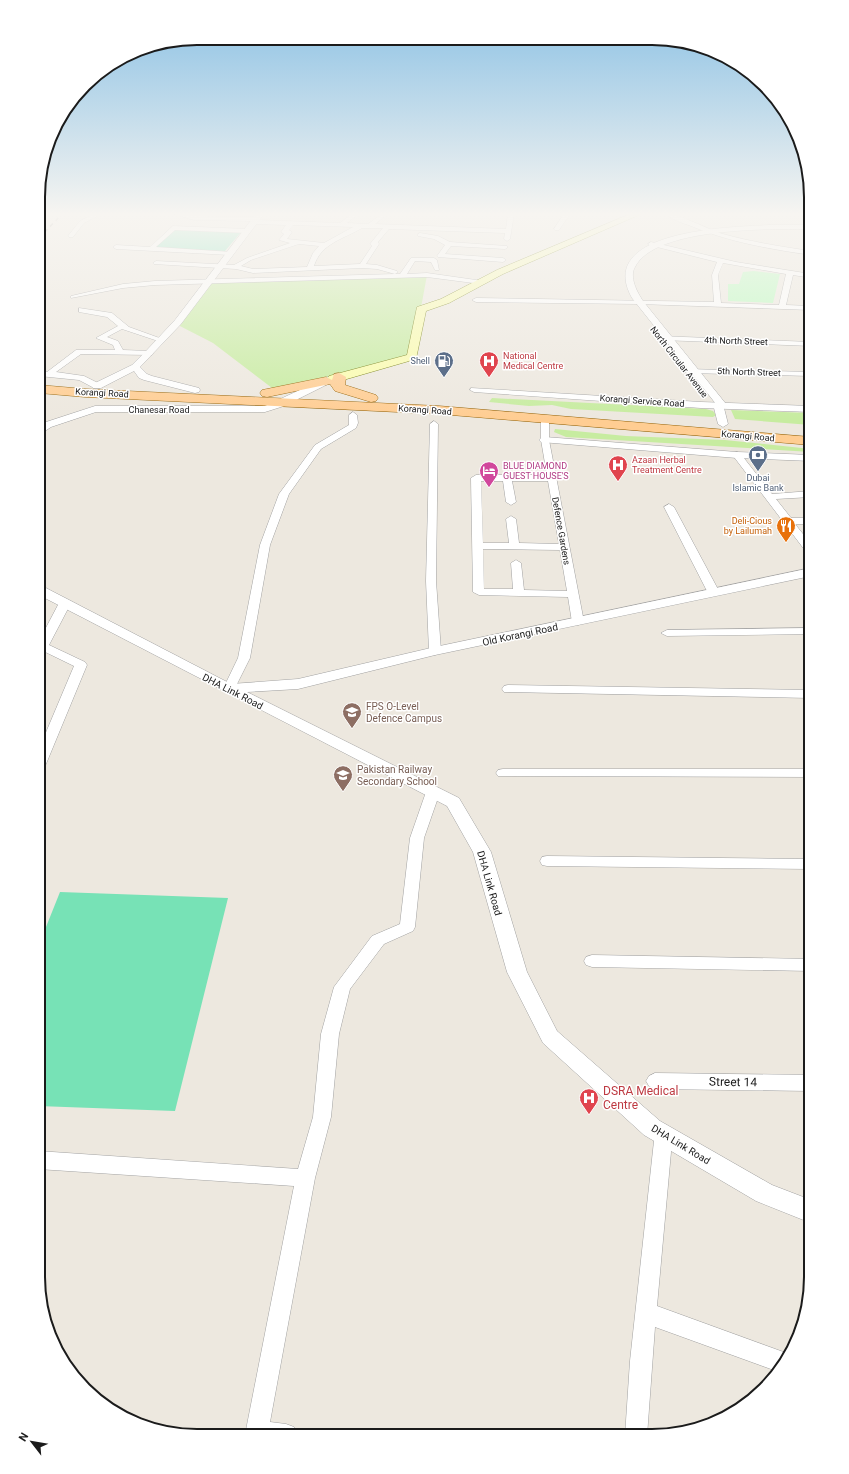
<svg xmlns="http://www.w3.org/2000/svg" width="849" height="1474" viewBox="0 0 849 1474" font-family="Roboto,sans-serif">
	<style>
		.grass { fill: #c7eca0 }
		.park { fill: #b7fcbb }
		.pitch { fill: #77e2b6 }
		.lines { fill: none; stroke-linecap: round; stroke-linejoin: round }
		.minor-casing { stroke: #a2a2a2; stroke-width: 1 }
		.tertiary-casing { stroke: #a2a2a2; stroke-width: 1 }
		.secondary-casing { stroke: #697300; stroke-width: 1 }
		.primary-casing { stroke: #915e00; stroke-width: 1 }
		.minor { fill: #fff; fill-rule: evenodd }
		.tertiary { fill: #fff; fill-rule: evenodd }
		.secondary { fill: #fbfdad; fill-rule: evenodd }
		.primary { fill: #ffcd92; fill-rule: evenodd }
		.rail { stroke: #696969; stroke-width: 1.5; stroke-dasharray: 4 4; stroke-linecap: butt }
		.labels { text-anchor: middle; stroke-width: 3; stroke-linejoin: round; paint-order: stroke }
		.far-street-label { font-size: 9px; fill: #1b1b1b; stroke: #fff }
		.far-health-label { font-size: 9px; fill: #be3a42; stroke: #fff; text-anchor: start }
		.far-service-label { font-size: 9px; fill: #4e5e75; stroke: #fff; text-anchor: end }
		.far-hotel-label { font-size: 9px; fill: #b23c85; stroke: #fff; text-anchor: start }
		.far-food-label { font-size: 9px; fill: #c56008; stroke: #fff; text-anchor: end }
		.street-label { font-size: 10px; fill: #1b1b1b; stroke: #fff }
		.education-label { font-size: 10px; fill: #785e54; stroke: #fff; text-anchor: start }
		.near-street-label { font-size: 12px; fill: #1b1b1b; stroke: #fff }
		.near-health-label { font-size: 12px; fill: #be3a42; stroke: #fff; text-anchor: start }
		.rim { fill: none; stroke: #1b1b1b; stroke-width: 2 }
	</style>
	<rect width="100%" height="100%" fill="#ede8df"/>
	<!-- grass -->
	<path class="grass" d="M427 275 412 357 276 391 213 343 176 324 207 283Z
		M492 398 706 409 713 411 716 415 713 417 571 409 552 405 529 406 489 402Z
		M731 410 811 413V425L735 419Z
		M555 429 626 436 725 440 811 449V452L566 437 554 432Z"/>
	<!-- park -->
	<path class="park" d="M754 271 780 274 773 303 728 301V284H739L743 272Z"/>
	<!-- pitch -->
	<path class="pitch" d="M174 228 242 231 225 251 155 248Z
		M60 892 228 898 175 1111 38 1106V947Z"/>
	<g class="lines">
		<!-- minor casing -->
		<g class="minor-casing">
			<path id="minor" d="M94 214H101L84 223 73 237H69L68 236 80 221Z
				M174 214 194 216 256 217 259 219 258 220 340 223 352 214H358L347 223 368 224 382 214H388L375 224 506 229 508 214H514L510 239 507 241 504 239 505 233 389 229 378 242 379 244 366 264 377 265 397 271 398 272 395 274H400L411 258H434L437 260 439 270H435L431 262 415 261 407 274 427 273 483 281V283L481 284 427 277 155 285 123 288 71 298V296L123 284 155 281 395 274 377 269 362 268 253 273 236 269 154 264 153 263 156 261 234 265 247 258 290 243 279 240 284 234 281 232 286 225 254 224 251 222 252 221 194 220ZM293 225 353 227 324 243 287 239 292 232 289 230ZM362 228H383L370 244 372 246 360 264 314 266C321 243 344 239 362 228ZM299 244 319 246 313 253 307 267 253 269 241 266 251 260Z
				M564 214H570L559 230H555L554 229Z
				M666 214C678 213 709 230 723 234 752 242 782 247 811 251V255C770 249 729 242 691 226 683 223 673 220 666 214Z
				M173 226 247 229 250 231 247 233 175 230 156 247 232 252 233 253 230 255 116 249 113 247 116 245 150 247Z
				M420 233 438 236 450 242 507 246V248L505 249 451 246 445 254 503 258 506 260 503 262 438 257 437 256 445 245 434 239 418 236V234Z
				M651 242 736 262 811 274V278L793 275 786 305 811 306V310L639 304 476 302 472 300 476 298 714 302 712 275 717 262 649 245 648 244ZM723 263 786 274 779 305 721 303 718 275Z
				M79 308 112 313 129 327 165 340 161 342 122 329 107 337 118 341 123 350 149 351 153 353 152 355 81 354 56 372 84 376 100 384V388H94L79 380 39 376V372H47L76 350H115L113 345 96 338 118 326 107 317 79 312Z
				M659 336 811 342V346L662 340H659Z
				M684 369 811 372V376L687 373 683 371Z
				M471 388 701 402 811 406V412L701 408 474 392 470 390Z
				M353 412 357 415 358 423 356 428 321 449 289 494 270 545 250 658 233 692H225L223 689 238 658 260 545 279 494 315 445 349 425V415Z
				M545 417 549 420V440L584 622 578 625 572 622 568 597 479 595 473 592 471 478 476 475H547L541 440V420ZM481 481H503L506 502 511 505 516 502 512 481H548L559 544 519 543 516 519 511 516 506 519 509 543H483ZM483 549 560 550 567 591 524 590 521 563 516 560 511 563 513 589H484Z
				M434 421 438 424 436 581 441 651 435 655 429 651 426 581 430 424Z
				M737 452 740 453 772 494 811 491V497L776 499 791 518H811V524H795L811 544V554L807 553 734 457V453Z
				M669 504 674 507 720 593 718 595H710L708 593 664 507Z
				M65 600 71 603 49 645 85 662 87 665 46 764 44 767 39 768V749L74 666 39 649V641L59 603Z
				M811 628V634L667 636 661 633 667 630Z
				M508 685 811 690V698L504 692 502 689 504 686Z
				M503 769H811V777L498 776 496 773 498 770Z
				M433 787 438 789 440 792 424 838 415 927 413 931 384 944 350 989 339 1034 331 1117 315 1178 270 1422 286 1424 294 1427 297 1435H245L294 1186 38 1169V1151L298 1169 313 1117 321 1034 334 987 372 936 400 924 410 838 426 792 428 789Z
				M547 856 811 859V869L547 866 542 865 540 861 542 857Z
				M592 955 811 959V971L592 967 586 965 584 961 586 957Z
				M655 1073 811 1075V1091L655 1089 649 1086 646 1081 649 1076Z
				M663 1133 670 1135 672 1141 657 1306 789 1354 779 1372 655 1327 647 1436H625L630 1361 654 1141 656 1135Z"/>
		</g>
		<!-- tertiary casing -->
		<g class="tertiary-casing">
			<path id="tertiary" d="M256 214H264L181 324 140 367 147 374 152 376 199 388 200 390 199 392 195 393 144 380 139 378 134 371 101 388H93L92 386 93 384 132 365 146 351 175 320Z
				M769 225H811V229C771 229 655 227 635 267 629 277 637 292 643 301L726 404 724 408 728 424 723 427 718 424 714 408 716 404 632 298C594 230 731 227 769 225Z
				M328 377 332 378 333 380 332 382 284 406 265 412H96L51 427 39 435V426L43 423 95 406H265Z
				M545 437 737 452 811 455V461L737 458 541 442 539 440 541 438Z
				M811 568V576L435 655 298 689 247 692 459 798 491 852 527 972 557 1031 660 1121 772 1185 811 1200V1223L756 1201 644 1135 543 1043 507 972 473 852 447 806 39 595V586L44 587 231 684 298 679 435 647Z"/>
		</g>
		<!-- secondary casing -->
		<g class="secondary-casing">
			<path id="secondary" d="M630 214H641L503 274 449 303 426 311 416 359 333 383 327 379 329 376 407 355 417 307 441 299 497 270Z"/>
		</g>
		<!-- primary casing -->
		<g class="primary-casing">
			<path id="primary" d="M339 373 346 377 345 385 376 395 378 398 376 401 371 402 335 391 330 384 267 397 262 396 260 393 262 390 267 389 326 377 332 380 334 374Z
				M39 385 85 389 439 406 811 437V445L439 414 85 397 39 393Z"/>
		</g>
		<!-- minor -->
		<use href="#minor" class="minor"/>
		<!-- tertiary -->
		<use href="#tertiary" class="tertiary"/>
		<!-- secondary -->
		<use href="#secondary" class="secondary"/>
		<!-- primary -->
		<use href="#primary" class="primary"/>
		<!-- rail -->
		<path class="rail" d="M39 238 62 214"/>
	</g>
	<!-- sky -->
	<linearGradient id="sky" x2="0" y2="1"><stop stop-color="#89c0e4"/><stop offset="0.51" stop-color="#f7f5f1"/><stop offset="1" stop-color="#f7f5f1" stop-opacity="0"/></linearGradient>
	<rect width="849" height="420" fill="url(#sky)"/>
	<!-- icons -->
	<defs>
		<g id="fuel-pin" transform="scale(1)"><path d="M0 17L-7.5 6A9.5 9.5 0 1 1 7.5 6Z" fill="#5c6f8a" stroke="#fff"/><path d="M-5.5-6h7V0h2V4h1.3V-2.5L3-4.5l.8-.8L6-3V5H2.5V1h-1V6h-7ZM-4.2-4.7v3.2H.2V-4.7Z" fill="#fff"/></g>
		<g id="hospital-pin" transform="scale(1)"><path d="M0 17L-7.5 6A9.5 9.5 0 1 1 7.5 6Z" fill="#e0444e" stroke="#fff"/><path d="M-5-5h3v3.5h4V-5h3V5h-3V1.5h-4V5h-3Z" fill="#fff"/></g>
		<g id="bank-pin" transform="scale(1)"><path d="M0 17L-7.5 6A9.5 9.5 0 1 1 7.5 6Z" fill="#5c6f8a" stroke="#fff"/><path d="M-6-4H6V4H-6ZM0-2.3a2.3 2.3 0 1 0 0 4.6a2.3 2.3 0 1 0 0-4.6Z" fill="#fff"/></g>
		<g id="hotel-pin" transform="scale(1)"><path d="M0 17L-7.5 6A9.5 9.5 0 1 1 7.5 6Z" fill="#d1479c" stroke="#fff"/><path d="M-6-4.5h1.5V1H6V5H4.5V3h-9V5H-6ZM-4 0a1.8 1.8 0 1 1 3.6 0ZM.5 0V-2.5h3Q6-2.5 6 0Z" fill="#fff"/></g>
		<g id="restaurant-pin" transform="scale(1)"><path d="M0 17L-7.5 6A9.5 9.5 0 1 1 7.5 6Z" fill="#e8710a" stroke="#fff"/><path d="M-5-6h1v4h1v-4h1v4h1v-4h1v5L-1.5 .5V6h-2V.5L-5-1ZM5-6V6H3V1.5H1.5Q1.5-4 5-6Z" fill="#fff"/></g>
		<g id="school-pin" transform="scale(1)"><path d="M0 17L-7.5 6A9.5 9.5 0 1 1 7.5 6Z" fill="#8d6e63" stroke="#fff"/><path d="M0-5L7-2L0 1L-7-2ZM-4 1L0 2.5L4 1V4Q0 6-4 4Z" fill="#fff"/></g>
	</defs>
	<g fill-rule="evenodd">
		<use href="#fuel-pin" x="444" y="361"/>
		<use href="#hospital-pin" x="489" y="361"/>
		<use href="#bank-pin" x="758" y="455"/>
		<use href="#hospital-pin" x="618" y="465"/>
		<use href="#hotel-pin" x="489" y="471"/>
		<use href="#restaurant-pin" x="786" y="526"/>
		<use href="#school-pin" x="352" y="712"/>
		<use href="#school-pin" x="343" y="775"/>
		<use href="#hospital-pin" x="589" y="1098"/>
	</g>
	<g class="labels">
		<!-- far-street labels -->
		<g class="far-street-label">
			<text transform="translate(736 341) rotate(2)" y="3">4th North Street</text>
			<text transform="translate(679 362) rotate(52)" y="3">North Circular Avenue</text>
			<text transform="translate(749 372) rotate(2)" y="3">5th North Street</text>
			<text transform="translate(102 393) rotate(3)" y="3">Korangi Road</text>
			<text transform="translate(642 401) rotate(4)" y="3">Korangi Service Road</text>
			<text x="159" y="413">Chanesar Road</text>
			<text transform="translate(425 410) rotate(4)" y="3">Korangi Road</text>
			<text transform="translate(748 436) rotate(5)" y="3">Korangi Road</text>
			<text transform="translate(561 531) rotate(80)" y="3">Defence Gardens</text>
		</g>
		<!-- far-health labels -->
		<g class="far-health-label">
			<text x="503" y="359">National<tspan x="503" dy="10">Medical Centre</tspan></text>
			<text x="632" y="463">Azaan Herbal<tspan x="632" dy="10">Treatment Centre</tspan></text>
		</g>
		<!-- far-service labels -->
		<g class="far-service-label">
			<text x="430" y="364">Shell</text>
			<text x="758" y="481" text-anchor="middle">Dubai<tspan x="758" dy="10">Islamic Bank</tspan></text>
		</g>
		<!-- far-hotel labels -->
		<g class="far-hotel-label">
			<text x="503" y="469">BLUE DIAMOND<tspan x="503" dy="10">GUEST HOUSE'S</tspan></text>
		</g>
		<!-- far-food labels -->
		<g class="far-food-label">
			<text x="772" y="524">Deli-Cious<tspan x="772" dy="10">by Lailumah</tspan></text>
		</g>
		<!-- street labels -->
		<g class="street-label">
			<text transform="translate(520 634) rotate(-12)" y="4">Old Korangi Road</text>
			<text transform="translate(233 691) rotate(27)" y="4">DHA Link Road</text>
			<text transform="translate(490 883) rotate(74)" y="4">DHA Link Road</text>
			<text transform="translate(681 1144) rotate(31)" y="4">DHA Link Road</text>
		</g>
		<!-- education labels -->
		<g class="education-label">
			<text x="366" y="710">FPS O-Level<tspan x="366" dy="12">Defence Campus</tspan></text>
			<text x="357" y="773">Pakistan Railway<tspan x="357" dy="12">Secondary School</tspan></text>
		</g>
		<!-- near-street labels -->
		<g class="near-street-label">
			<text transform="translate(733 1082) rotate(1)" y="4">Street 14</text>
		</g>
		<!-- near-health labels -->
		<g class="near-health-label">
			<text x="603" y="1095">DSRA Medical<tspan x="603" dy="14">Centre</tspan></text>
		</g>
	</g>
	<!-- crop -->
	<path d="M0 0H849V1474H0ZM197 45H652A152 152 0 0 1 804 197V1277A152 152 0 0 1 652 1429H197A152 152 0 0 1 45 1277V197A152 152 0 0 1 197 45Z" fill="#fff" fill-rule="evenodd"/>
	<path class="rim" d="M197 45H652A152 152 0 0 1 804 197V1277A152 152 0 0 1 652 1429H197A152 152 0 0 1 45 1277V197A152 152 0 0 1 197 45Z"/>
	<!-- north arrow -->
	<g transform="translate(32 1442) rotate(301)" stroke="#ffffff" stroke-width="3" paint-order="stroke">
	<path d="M0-3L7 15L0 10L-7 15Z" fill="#1b1b1b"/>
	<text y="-6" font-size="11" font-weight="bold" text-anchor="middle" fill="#1b1b1b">N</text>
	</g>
</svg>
